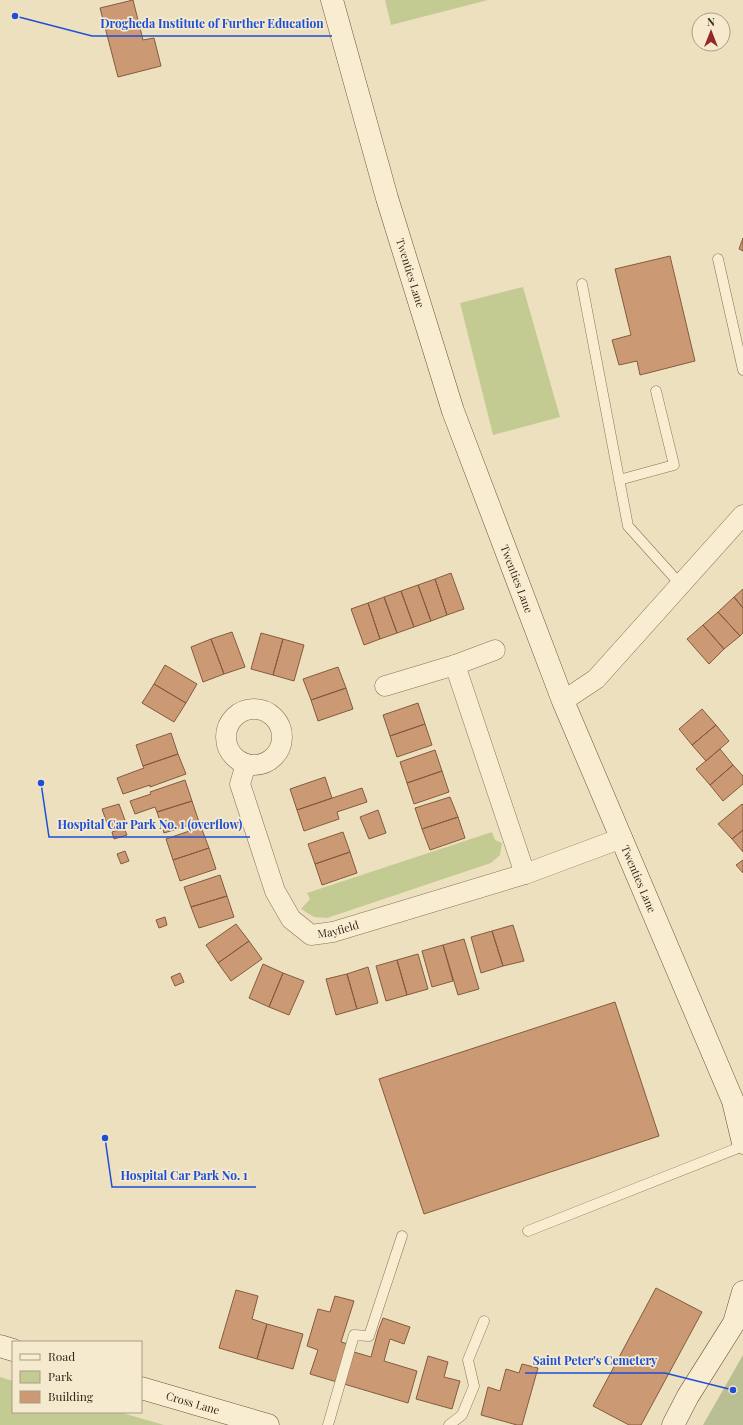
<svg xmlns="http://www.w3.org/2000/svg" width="743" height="1425" viewBox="0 0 743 1425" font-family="'Playfair Display',serif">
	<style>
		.green { fill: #c3cb93 }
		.cemetery { fill: #b9bf92 }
		.building { fill: #cb9a74; stroke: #845b3d }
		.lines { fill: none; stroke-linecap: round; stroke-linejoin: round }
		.lane-casing { stroke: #857157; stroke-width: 11 }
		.street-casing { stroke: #857157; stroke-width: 21 }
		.secondary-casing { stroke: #67523b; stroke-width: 23 }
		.lane { stroke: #f8edd1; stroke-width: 10 }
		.street { stroke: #f8edd1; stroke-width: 20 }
		.secondary { stroke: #f8edd1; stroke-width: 22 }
		.labels { text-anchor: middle; stroke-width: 3.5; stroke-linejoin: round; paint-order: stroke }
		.street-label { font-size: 11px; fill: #35281c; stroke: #f5eace }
		.leader { fill: none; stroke: #1d4ed8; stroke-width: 1.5 }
		.callout-dot { fill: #1d4ed8; stroke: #f5eace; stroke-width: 1.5 }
		.callout-label { font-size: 12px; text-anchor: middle; font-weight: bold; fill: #1d4ed8; stroke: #f5eace; stroke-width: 3.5; stroke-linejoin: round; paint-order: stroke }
	</style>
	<rect width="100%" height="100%" fill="#ede0be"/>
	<!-- green -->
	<path class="green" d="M385 0H488L391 25Z
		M523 287 560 417 493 435 460 303Z
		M492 832 495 840 502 843 500 855 491 863 327 918 314 917 301 909 310 899 307 893Z
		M0 1377 13 1381V1412H119L164 1425H0Z"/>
	<!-- cemetery -->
	<path class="cemetery" d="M743 1355V1425H703Z"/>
	<!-- building -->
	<path class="building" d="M133 0 143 40 154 38 161 66 118 77 100 8Z
		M743 238V251L739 249Z
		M670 256 695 361 640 375 637 361 619 365 612 340 631 335 615 269Z
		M451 573 464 609 447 615 435 579Z
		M435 579 447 615 431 621 418 585Z
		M418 585 431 621 414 627 401 591Z
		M743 589V608L734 597Z
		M401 591 414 627 397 633 384 597Z
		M384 597 397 633 380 639 368 603Z
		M734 597 743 608V633L740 636 718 612Z
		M368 603 380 639 364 645 351 609Z
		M718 612 740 636 724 649 703 625Z
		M703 625 724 649 709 664 687 639Z
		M232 632 245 667 224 674 211 639Z
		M261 633 283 639 273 675 251 669Z
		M211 639 224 674 203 682 191 647Z
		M283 639 304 645 294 681 273 675Z
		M165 665 197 684 186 703 154 684Z
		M338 667 346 688 311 700 303 679Z
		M154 684 186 703 174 722 142 703Z
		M346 688 353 709 318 721 311 700Z
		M418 703 425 724 390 736 383 715Z
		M702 709 716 725 692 745 679 729Z
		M425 724 432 745 397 757 390 736Z
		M716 725 729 741 706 761 692 745Z
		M171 733 178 754 143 766 136 745Z
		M720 749 733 765 710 785 696 769Z
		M435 750 442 771 407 783 400 762Z
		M178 754 186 774 150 787V785L123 794 117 778 144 768 143 766Z
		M733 765 743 776V784L723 801 710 785Z
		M442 771 449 792 414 804 407 783Z
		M325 777 332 798 297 810 290 789Z
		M185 780 192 801 157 812 155 807 135 814 130 801 151 794 150 792Z
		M362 788 367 802 337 812 339 819 304 831 297 810Z
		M450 797 458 817 422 829 415 808Z
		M192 801 199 822 164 833 157 812Z
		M119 804 126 823 109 829 102 809Z
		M742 804 743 805V830L732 839 718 824Z
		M378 810 386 833 369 839 360 817Z
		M458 817 465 838 430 850 422 829Z
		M201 827 209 848 173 860 166 839Z
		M124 828 127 835 114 839 112 832Z
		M743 830V852L732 839Z
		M343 832 350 852 315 864 308 844Z
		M209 848 216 869 180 881 173 860Z
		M125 851 129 861 121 864 117 854Z
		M350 852 357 873 322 885 315 864Z
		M743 860V873L736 865Z
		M220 875 227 896 191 907 184 887Z
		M227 896 234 917 199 928 191 907Z
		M165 917 167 925 159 928 156 920Z
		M236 924 249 941 218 963 206 945Z
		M513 925 524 961 503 966 492 931Z
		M492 931 503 966 481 973 471 937Z
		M464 939 479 989 458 995 443 945Z
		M249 941 262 959 231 981 218 963Z
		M443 945 453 981 432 987 422 951Z
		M418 954 428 989 407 995 397 960Z
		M397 960 407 995 386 1001 376 966Z
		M263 964 283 973 269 1007 249 998Z
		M368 967 378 1003 357 1009 347 974Z
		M180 973 184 982 175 986 171 977Z
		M283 973 304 981 289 1015 269 1007Z
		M347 974 357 1009 336 1015 326 979Z
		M615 1002 659 1136 424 1214 379 1079Z
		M656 1288 702 1312 641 1425H629L593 1406Z
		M236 1290 258 1296 252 1319 267 1324 257 1359 219 1348Z
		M335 1296 354 1301 341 1342 348 1344 337 1382 310 1374 318 1350 307 1346 318 1309 330 1312Z
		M383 1318 410 1327 404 1344 390 1339 384 1361 417 1371 408 1403 344 1384 354 1352 371 1357 378 1331Z
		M267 1324 303 1334 293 1369 257 1359Z
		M428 1356 448 1362 444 1377 460 1381 452 1409 416 1399Z
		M522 1364 538 1368 522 1425H517L481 1415 488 1387 500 1391 506 1369 519 1373Z"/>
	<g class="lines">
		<!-- lane casing -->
		<g class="lane-casing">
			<path id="lane" d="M718 259 743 370
				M582 284 628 526 680 584
				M619 480 674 465 656 391
				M528 1231 743 1146
				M328 1425 354 1335 369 1336 402 1236
				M449 1425 462 1415 474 1386 468 1360 484 1321"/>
		</g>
		<!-- street casing -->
		<g class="street-casing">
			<g id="street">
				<path d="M455 665 525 874"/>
				<path d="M385 686 455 665 495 650"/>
				<path d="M563 701 596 679 743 515"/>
				<circle cx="254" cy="737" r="28"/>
				<path id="s1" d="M246 764 240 784 275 891 291 919 311 935 333 932 525 874 622 838"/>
			</g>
		</g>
		<!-- secondary casing -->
		<g class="secondary-casing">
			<g id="secondary">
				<path id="s2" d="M332 0 387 198 453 411 563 701 733 1101 743 1143"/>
				<path d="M0 1346 13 1350"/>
				<path id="s3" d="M141 1388 268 1425"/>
				<path d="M673 1425 688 1396 734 1323 743 1292"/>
			</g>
		</g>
		<!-- lane -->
		<use href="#lane" class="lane"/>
		<!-- street -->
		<use href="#street" class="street"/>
		<!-- secondary -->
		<use href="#secondary" class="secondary"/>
	</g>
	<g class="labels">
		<!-- street labels -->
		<g class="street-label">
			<text dy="4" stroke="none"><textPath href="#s2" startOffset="284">Twenties Lane</textPath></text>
			<text dy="4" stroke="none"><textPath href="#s2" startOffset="608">Twenties Lane</textPath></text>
			<text dy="4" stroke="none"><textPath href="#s2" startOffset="932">Twenties Lane</textPath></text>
			<text dy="4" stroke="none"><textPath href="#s1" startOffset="219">Mayfield</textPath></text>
			<text dy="4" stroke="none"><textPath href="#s3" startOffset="54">Cross Lane</textPath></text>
		</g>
	</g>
	<!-- callouts -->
	<path class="leader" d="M15 16L92 36H332M41 783L49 837H250M105 1138L112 1187H256M733 1390L665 1373H525"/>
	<g class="callout-dot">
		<circle cx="15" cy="16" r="4"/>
		<circle cx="41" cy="783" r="4"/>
		<circle cx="105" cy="1138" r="4"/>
		<circle cx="733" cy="1390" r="4"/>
	</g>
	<g class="callout-label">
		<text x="212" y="28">Drogheda Institute of Further Education</text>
		<text x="150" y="829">Hospital Car Park No. 1 (overflow)</text>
		<text x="184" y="1180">Hospital Car Park No. 1</text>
		<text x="595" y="1365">Saint Peter's Cemetery</text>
	</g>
	<!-- legend -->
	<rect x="12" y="1341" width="130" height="72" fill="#f5eace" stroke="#a89c87"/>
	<rect x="20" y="1354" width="20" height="6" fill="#f8edd1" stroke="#a89c87"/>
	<text x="48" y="1361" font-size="12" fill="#35281c">Road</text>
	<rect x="20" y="1371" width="20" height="12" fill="#c3cb93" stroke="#a89c87"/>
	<text x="48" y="1381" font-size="12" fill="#35281c">Park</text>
	<rect x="20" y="1391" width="20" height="12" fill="#cb9a74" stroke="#a89c87"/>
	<text x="48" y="1401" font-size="12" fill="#35281c">Building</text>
	<!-- north arrow -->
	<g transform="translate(711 32)"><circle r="19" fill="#f5eace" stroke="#a89c87"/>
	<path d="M0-3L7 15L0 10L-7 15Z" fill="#942928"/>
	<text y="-6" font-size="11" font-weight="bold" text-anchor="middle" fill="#35281c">N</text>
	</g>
</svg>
